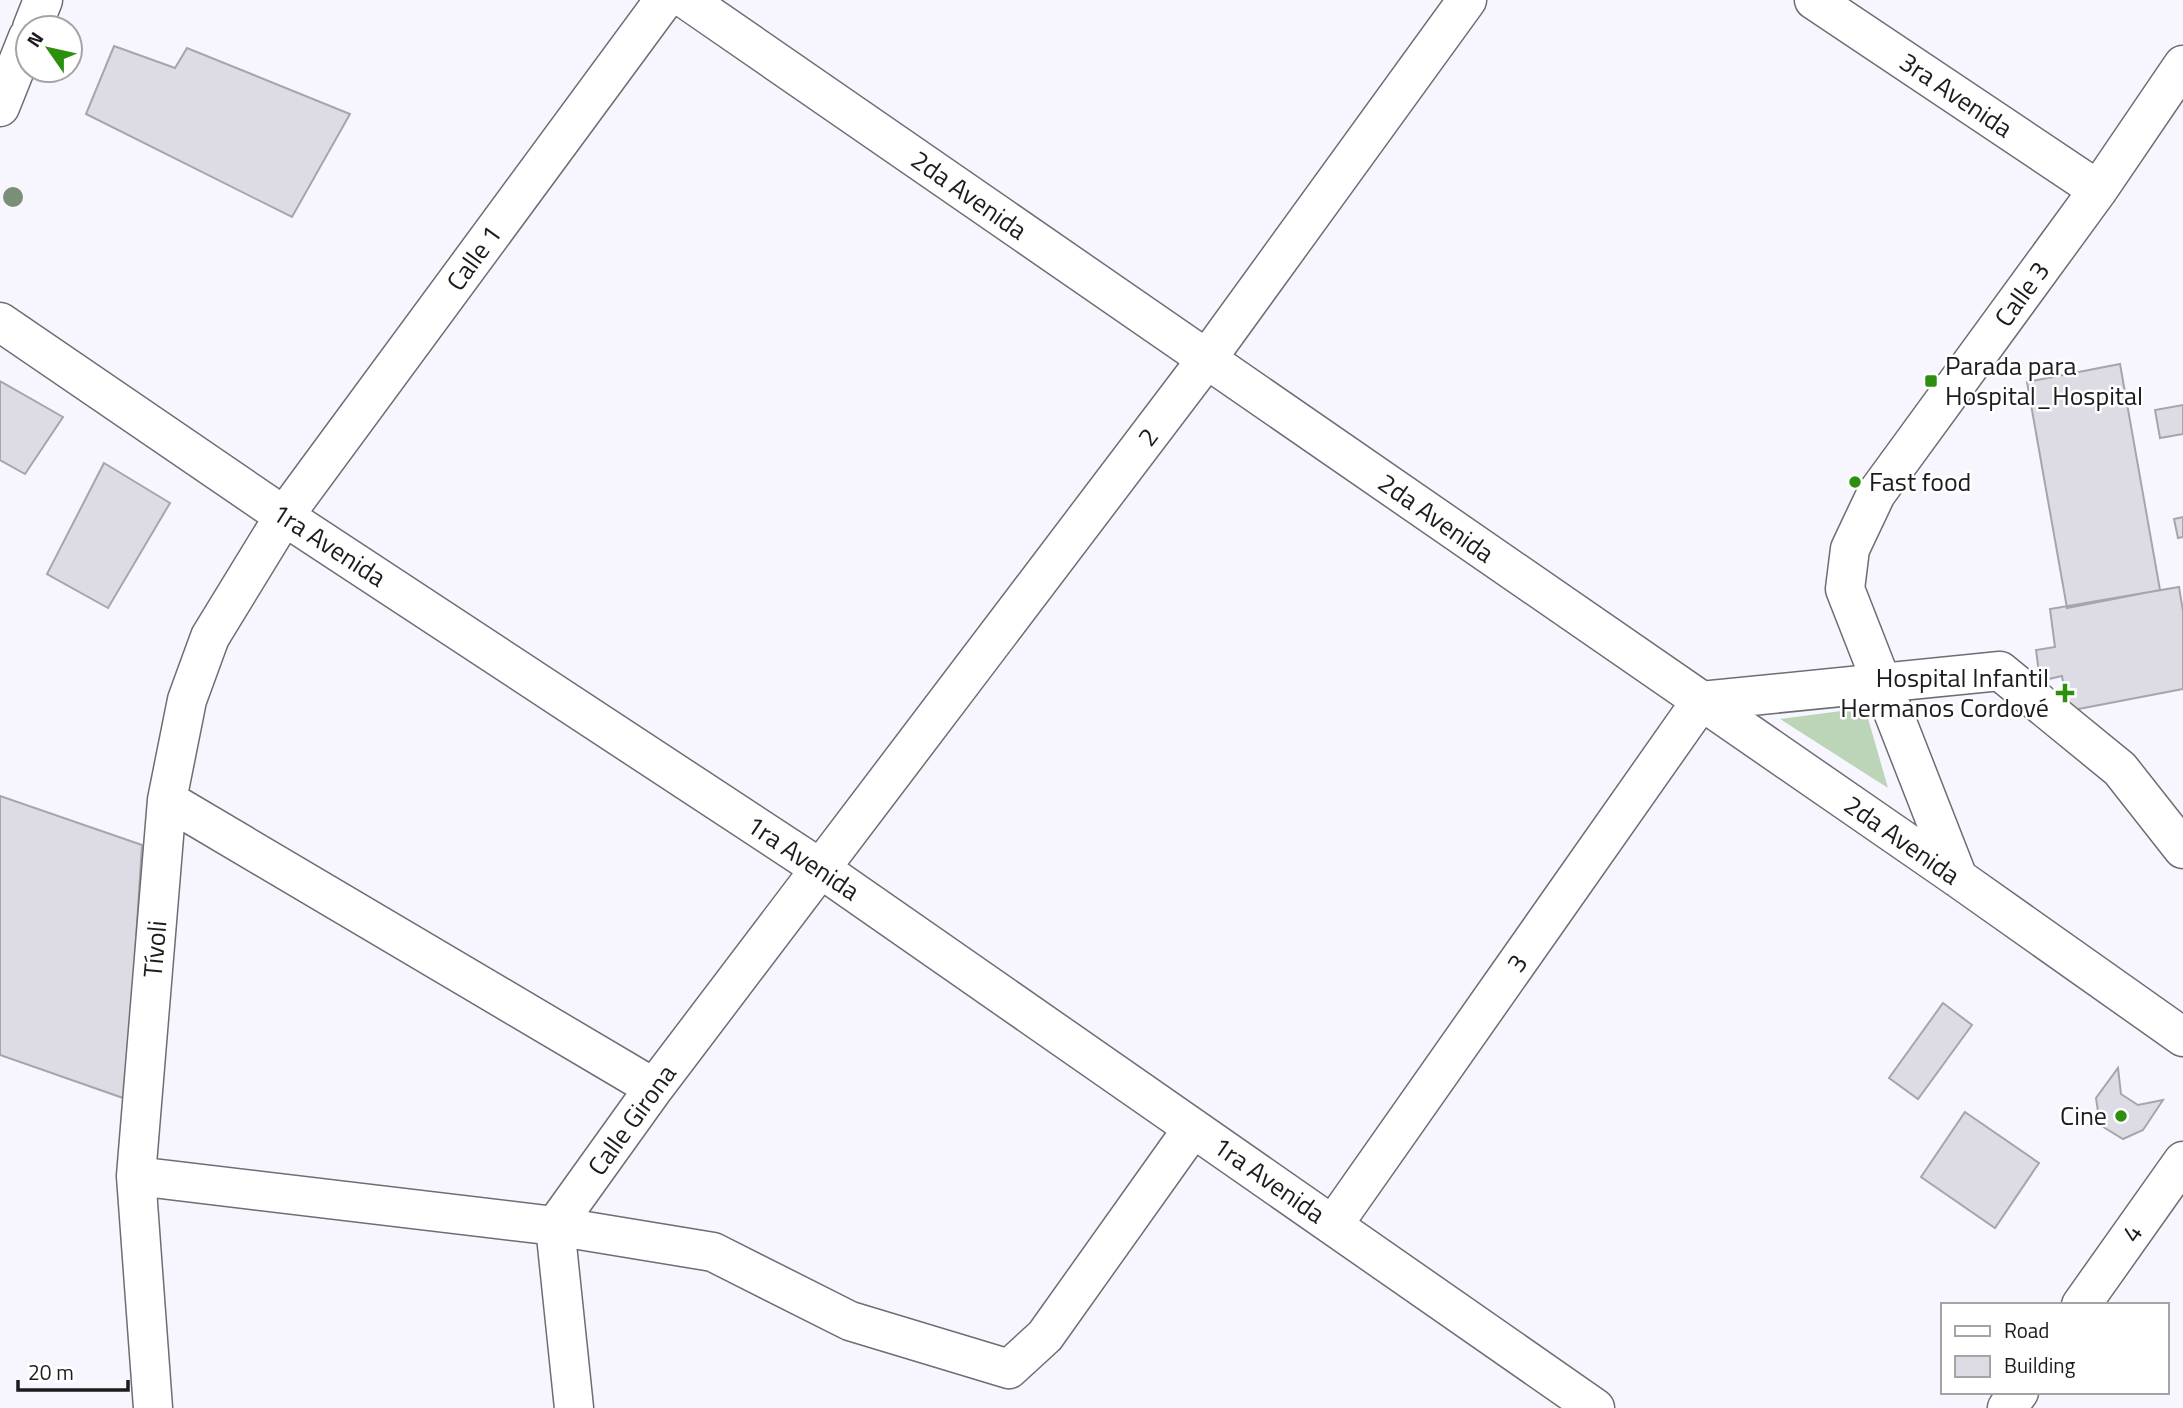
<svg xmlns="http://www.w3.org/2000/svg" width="2183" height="1408" viewBox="0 0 2183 1408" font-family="'Titillium Web',sans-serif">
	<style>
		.green { fill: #bcd4b7 }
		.building { fill: #dddbe4; stroke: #a6a5ad; stroke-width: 2 }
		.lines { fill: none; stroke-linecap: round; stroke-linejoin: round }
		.minor-casing { stroke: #6e6c74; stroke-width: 41 }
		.major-casing { stroke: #6e6c74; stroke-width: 41 }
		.minor { stroke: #fff; stroke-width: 38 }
		.major { stroke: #fff; stroke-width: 38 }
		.tree { fill: #7a8e78 }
		.poi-dot { fill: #2c900e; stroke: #fff; stroke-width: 2.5 }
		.labels { text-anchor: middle; stroke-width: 5; stroke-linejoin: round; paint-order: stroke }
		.street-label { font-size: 26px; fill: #1c1c1f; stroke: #fff }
		.poi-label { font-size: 26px; fill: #1c1c1f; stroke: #fff; text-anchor: start }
	</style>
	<rect width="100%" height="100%" fill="#f7f6fe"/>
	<!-- green -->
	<path class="green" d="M1865 708 1888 788 1780 719 1864 708Z"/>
	<!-- building -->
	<path class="building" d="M114 46 175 68 187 48 350 114 292 217 86 114Z
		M2120 364 2160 590 2067 608 2027 382Z
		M0 381 63 417 25 474 0 460Z
		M2183 405V434L2160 438 2155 410Z
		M104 463 170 503 108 608 47 574Z
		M2183 517V537L2178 538 2174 519Z
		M2179 587 2183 611V689L2068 711 2062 676 2040 681 2036 650 2055 647 2050 609Z
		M0 796 142 845 126 1099 0 1055Z
		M1943 1003 1972 1025 1918 1099 1889 1078Z
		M2118 1068 2121 1094 2138 1105 2163 1100 2143 1130 2123 1139 2100 1125 2096 1098Z
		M1965 1112 2039 1163 1995 1228 1921 1177Z"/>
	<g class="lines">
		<!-- minor casing -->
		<g class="minor-casing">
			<path id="minor" d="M687 0 1958 878 2183 1037
				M1814 0 2098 190
				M0 322 284 516 821 869 1595 1408
				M167 800 654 1088
				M1958 878 1845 589 1850 549 1876 494 2098 190 2183 65
				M136 1176 555 1226 713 1252 850 1321 1009 1369 1045 1336 1193 1128
				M1333 1225 1701 701 2000 671 2120 769 2183 849
				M2081 1305 2183 1161
				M153 1408 136 1176 167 800 187 700 210 637 284 516 664 0
				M574 1408 555 1226 654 1088 1206 360 1467 0
				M2007 1408 2019 1392"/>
		</g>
		<!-- major casing -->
		<g class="major-casing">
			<path id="major" d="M32 28 43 0
				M0 107 28 37"/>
		</g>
		<!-- minor -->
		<use href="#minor" class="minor"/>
		<!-- major -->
		<use href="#major" class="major"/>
	</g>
	<!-- trees -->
	<circle class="tree" cx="13" cy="197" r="10"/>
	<!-- markers -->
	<g class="poi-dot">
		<rect x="1924" y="374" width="14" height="14" rx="3.5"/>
		<circle cx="1855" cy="482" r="7"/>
		<path d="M2061.5 682.5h7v7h7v7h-7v7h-7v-7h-7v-7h7z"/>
		<circle cx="2121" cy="1116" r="7"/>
	</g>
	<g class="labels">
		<!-- street labels -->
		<g class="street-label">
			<text transform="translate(1956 95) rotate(34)" y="9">3ra Avenida</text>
			<text transform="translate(969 195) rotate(35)" y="9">2da Avenida</text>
			<text transform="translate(474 258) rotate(-54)" y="9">Calle 1</text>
			<text transform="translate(2022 294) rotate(-54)" y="9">Calle 3</text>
			<text transform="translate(1148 437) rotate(-53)" y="9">2</text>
			<text transform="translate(1436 518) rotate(35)" y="9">2da Avenida</text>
			<text transform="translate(329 545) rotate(33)" y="9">1ra Avenida</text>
			<text transform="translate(1902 840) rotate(35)" y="9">2da Avenida</text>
			<text transform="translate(803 858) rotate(34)" y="9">1ra Avenida</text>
			<text transform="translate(155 949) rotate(-85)" y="9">Tívoli</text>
			<text transform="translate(1517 963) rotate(-55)" y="9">3</text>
			<text transform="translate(632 1120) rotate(-54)" y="9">Calle Girona</text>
			<text transform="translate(1269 1180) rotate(35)" y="9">1ra Avenida</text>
			<text transform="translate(2132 1233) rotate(-55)" y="9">4</text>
		</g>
		<!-- poi labels -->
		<g class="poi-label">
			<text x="1945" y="375">Parada para<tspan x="1945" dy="30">Hospital_Hospital</tspan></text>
			<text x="1869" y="491">Fast food</text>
			<text x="2049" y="687" text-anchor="end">Hospital Infantil<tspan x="2049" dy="30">Hermanos Cordové</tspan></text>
			<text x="2107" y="1125" text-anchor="end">Cine</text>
		</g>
	</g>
	<!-- legend -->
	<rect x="1941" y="1303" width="228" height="91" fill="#ffffff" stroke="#a4a4a5" stroke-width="2"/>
	<rect x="1955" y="1326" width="35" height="10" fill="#ffffff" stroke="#a4a4a5" stroke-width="2"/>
	<text x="2004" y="1338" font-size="21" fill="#1c1c1f">Road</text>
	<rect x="1955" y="1356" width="35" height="21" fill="#dddbe4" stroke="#a4a4a5" stroke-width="2"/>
	<text x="2004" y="1373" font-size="21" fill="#1c1c1f">Building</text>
	<!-- north arrow -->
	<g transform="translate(49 49) rotate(304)"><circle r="33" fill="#ffffff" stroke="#a4a4a5" stroke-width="2"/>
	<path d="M0-5L12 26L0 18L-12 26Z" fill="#2c900e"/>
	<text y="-10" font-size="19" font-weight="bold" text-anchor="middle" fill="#1c1c1f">N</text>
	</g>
	<!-- scale -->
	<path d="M18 1380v10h110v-10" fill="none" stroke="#1c1c1f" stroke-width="3.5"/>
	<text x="28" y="1380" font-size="21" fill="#1c1c1f" stroke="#ffffff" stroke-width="5" paint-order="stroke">20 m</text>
</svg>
